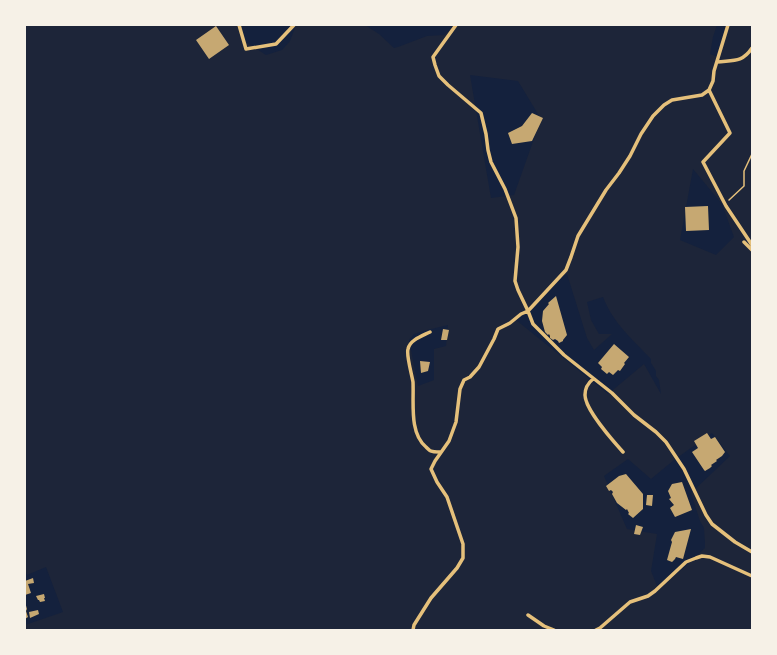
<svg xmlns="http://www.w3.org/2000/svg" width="777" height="655" viewBox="0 0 777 655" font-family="'DM Sans',sans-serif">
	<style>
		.green { fill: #1d2539; fill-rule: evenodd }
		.building { fill: #c6a872 }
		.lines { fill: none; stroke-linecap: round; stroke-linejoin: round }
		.path { stroke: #e5c07b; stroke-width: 1.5 }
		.minor { stroke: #e5c07b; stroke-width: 3.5 }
	</style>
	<rect width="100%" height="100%" fill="#14213d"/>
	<!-- green -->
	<path class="green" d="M25 25H242L241 39 266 55 282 50 290 41 296 25H365L379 34 394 48 398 47 427 36 444 35 456 25H717L713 37 710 54 720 58 727 25H752V630H25V625L63 612 46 567 27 575 25 570ZM470 75 518 81 541 119 514 195 491 198ZM693 169 722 204 734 237 716 255 680 240ZM567 274 587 338 594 350 612 334H599L591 320 587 302 603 297C613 323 632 339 651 359V363L653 366 656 371V376L659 380 661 394 644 364 608 394 516 320 559 278ZM448 325 446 346 434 349V380L418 386 409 340 414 334 427 330ZM712 433 730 456 691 493 700 521 704 528 705 543V548L690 562 673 577 657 586 651 571 657 534 627 529 604 476 628 459 651 479 674 460Z"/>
	<!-- building -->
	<path class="building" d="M216 26 229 45 209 59 196 40Z
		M532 113 543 118 532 141 512 144 508 133 522 126Z
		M708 206 709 230 686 231 685 207Z
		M556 296 567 335 563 340V341L559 343 558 341 555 339 553 340 550 338V336L549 334 548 335 545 332 542 321 543 311 549 304 548 303Z
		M443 329 449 330 447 340H441Z
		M614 344 629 357 624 363 625 364 620 371 618 370 613 375 609 372 607 374 601 369 602 367 598 363Z
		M420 361 430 362 428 371 421 373Z
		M707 433 711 439 715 437 725 452 722 456 716 460 717 461 711 465 712 466 710 468 705 471 704 470 692 452 698 448 694 441Z
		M626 474 643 494V509L633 518 628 514 629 513 627 509 626 510 617 503 612 494 613 492 611 490 609 491 606 486 619 476Z
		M682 482 692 510 675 517 670 508 674 505 669 499 671 498 668 491 672 484Z
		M647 495H653L652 506 646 505Z
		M636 525 643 527 640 535 634 534Z
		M691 529 683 559 676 557 675 559 672 562 667 560 672 542 671 540 675 532Z
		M33 578 34 583 28 584 31 593 25 595V581Z
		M44 594 45 598H44L45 601 40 602 39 600H38L36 596Z
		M25 602 27 609 26 611 28 617 25 619Z
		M38 610 39 614 30 618 29 612Z"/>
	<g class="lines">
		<!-- path -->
		<path class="path" d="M729 200 744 186V171L752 154"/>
		<!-- minor -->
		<path class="minor" d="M239 25 246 49 276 44 294 25
			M728 25 714 71 713 81 709 90 702 95 672 100 664 105 653 116 641 134 630 156 619 173 606 190 578 236 571 257 566 270 528 311 533 324 564 355 612 393 634 415 656 432 666 442 684 469 706 515 712 524 735 542 752 552
			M717 62C733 60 742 63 752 48
			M709 90 730 133 703 162 726 206 752 245
			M744 242 752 250
			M430 332C422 336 410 340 408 349 406 355 412 375 413 382 414 402 409 433 426 447 427 448 430 451 431 451 433 452 437 452 440 452
			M593 379C588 383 585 388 585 395 585 409 613 441 623 452
			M528 615 544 626 554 630
			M413 630 414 625 431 598 457 568 463 558V544L447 497 437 482 431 469 435 461 449 441 456 422 460 389 464 380 470 377 479 367 494 339 498 329 510 323 521 314 528 311 518 290 515 281 518 247 516 218 505 189 491 162 488 150 486 134 481 113 448 85 439 76 435 65 433 57 456 25
			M596 630 600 628 630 602 648 596 655 591 686 562 696 558 702 556 710 557 752 576"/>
	</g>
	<!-- border -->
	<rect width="777" height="655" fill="none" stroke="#f6f1e7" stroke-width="52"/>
</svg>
